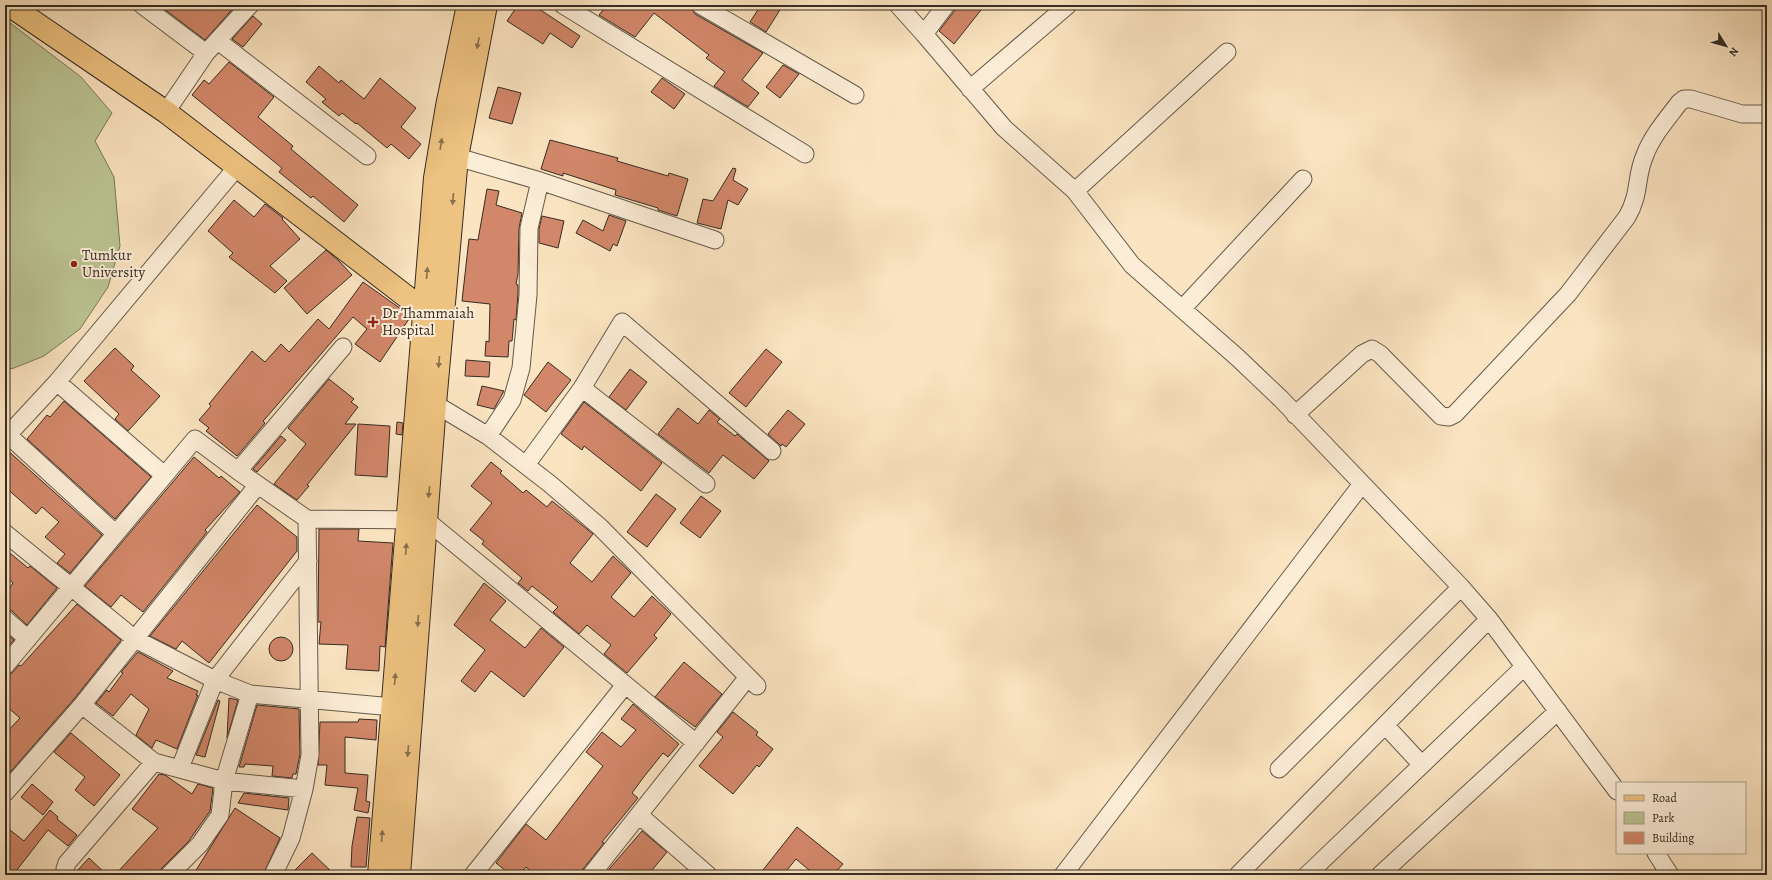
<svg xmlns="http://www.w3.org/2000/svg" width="1772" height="880" viewBox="0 0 1772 880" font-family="Alegreya,serif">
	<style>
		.green { fill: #bcc594; stroke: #78785c }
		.building { fill: #d2876a; stroke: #352c23 }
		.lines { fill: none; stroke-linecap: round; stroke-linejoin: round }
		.minor-casing { stroke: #665a4a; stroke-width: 19 }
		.major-casing { stroke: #352c23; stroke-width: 24 }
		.minor { stroke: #fcedd7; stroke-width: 17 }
		.major { stroke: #eec280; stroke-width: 22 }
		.oneway { fill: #88704d }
		.poi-dot { fill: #8f2418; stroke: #fcedd7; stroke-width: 1.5 }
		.labels { text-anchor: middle; stroke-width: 4; stroke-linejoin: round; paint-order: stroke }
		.poi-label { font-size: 15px; fill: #352c23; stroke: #fcedd7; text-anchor: start }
	</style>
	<rect width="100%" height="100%" fill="#fbe4c1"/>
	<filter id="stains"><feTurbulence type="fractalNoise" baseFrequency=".005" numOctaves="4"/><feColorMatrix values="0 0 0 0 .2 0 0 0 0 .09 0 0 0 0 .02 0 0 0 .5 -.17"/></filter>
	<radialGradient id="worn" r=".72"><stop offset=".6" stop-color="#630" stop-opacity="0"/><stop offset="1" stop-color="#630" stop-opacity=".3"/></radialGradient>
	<!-- green -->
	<path class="green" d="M5 19 81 77 112 113 95 141 114 177 120 246 108 287 80 329 44 356 14 368 5 370Z"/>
	<!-- building -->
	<path class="building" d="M159 5H236L205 40Z
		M518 5H533L580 36 572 48 550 33 543 44 507 21Z
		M607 5H690L695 14 763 53 742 80 759 93 748 107 714 86 725 72 706 58 709 55 654 13 635 37 599 15Z
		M761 5H783L766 32 750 22Z
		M959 5H985L954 44 939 31Z
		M253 16 262 24 243 47 232 39Z
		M229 62 274 97 258 117 293 146 291 149 358 205 344 222 313 196 311 198 279 172 282 168 192 95 204 80 209 84Z
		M783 65 799 74 780 98 766 87Z
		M319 66 339 83 341 80 364 99 380 78 416 108 401 127 421 144 409 159 391 144 387 148 357 123 356 124 342 113 339 116 322 102 326 99 306 82Z
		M662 78 685 94 674 109 651 92Z
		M498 87 521 93 512 124 489 118Z
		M550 140 618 158 617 161 668 176 669 173 688 179 677 216 658 210V208L615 195 616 190 563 173V176L541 169Z
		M733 168 736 169 733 180 748 189 738 205 728 200 721 229 697 223 703 199 713 201Z
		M487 189 499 191 496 205 522 213 519 228 518 274 516 284 518 285V294L516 320 514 319 512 341H509L508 357 485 356 486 341 489 342 490 304 462 301 469 239 478 240Z
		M234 200 254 217 265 204 283 218 282 219 300 239 270 266 287 281 275 293 229 257 233 253 208 231Z
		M609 215 626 221 617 246 613 244 610 251 576 233 583 220 603 231Z
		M542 216 564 221 558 248 539 243V229Z
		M326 250 339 261 352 275 307 314 284 288Z
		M363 282 411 316 380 362 355 344 367 329 353 317 265 419 263 421 265 423 237 456 206 431 209 428 199 420 211 406 209 404 252 351 265 362 281 344 289 352 318 319 329 329Z
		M115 348 134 366 131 370 160 396 128 431 115 419 119 414 84 381Z
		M766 349 782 362 746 407 729 393Z
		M466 360 490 362 489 377 465 376Z
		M548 362 571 380 546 412 524 395Z
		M630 369 647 382 626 410 609 397Z
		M329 379 354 399 351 402 358 407 345 424H356L307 485 309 486 297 500 274 484 306 444 288 428Z
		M482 386 504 391 494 409 477 405Z
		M64 401 151 477 115 519 27 439 47 415 50 417Z
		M584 402 662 463 641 491 584 446 582 450 561 434Z
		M678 408 698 424 709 410 720 419 717 422 735 436 737 434 769 461 754 479 723 455 709 473 658 434Z
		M788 410 805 424 786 447 782 444 781 446 768 434Z
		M397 422 403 423 402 435 396 434Z
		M358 424 390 426 387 477 355 475Z
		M281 436 286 440 257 472 253 469Z
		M5 448 102 535 70 573 57 563 65 554 45 537 59 522 42 507 36 514 5 487Z
		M194 457 219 478 221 476 240 492 205 530 207 532 143 612 121 595 111 607 85 586Z
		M491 462 502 471 500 473 523 493 526 490 547 507 552 501 593 534 570 563 592 582 613 556 631 573 611 597 634 617 652 596 671 614 654 635 657 638 627 673 604 654 611 645 587 625 579 634 553 612 558 607 532 586 528 591 518 583 522 578 482 544 484 541 470 530 492 503 471 486Z
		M656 494 676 509 647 547 627 532Z
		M701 496 721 511 700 538 680 523Z
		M257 505 297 537V551L209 663 182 641 176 649 150 636Z
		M319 529H359L358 541 393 543 385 647 380 646 379 671 346 669 348 645 319 644 321 622H318Z
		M5 549 28 568 30 566 57 588 27 625 12 611 5 609V594L13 583 5 576Z
		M484 583 506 601 490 620 525 648 541 628 564 647 524 697 491 671 475 692 461 681 485 650 454 625Z
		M77 604 121 640 74 699 5 778V734L20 718 5 705V676L12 673 19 665 21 666Z
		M5 632 14 640 5 650Z
		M269 649a12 12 0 1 1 24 0a12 12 0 1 1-24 0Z
		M138 652 173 671 167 678 198 691 196 695H198L177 749 156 740 152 748 136 735 149 709 131 694 113 716 96 703 107 690 109 692 123 673 121 672Z
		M684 662 722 694 695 727 655 697Z
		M229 698 238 700 227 738Z
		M218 700 220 701 205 757 196 755Z
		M633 704 679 744 668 757 663 753 643 778 632 793 638 798 602 842 604 843 583 869 581 875H535L526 867 520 875H511L496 863 526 824 546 840 603 766 586 752 602 732 621 747 636 730 621 719Z
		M257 705 299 709 300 754 296 774H293L292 778 272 776 273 766 245 764 244 767H239Z
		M733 712 758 732 756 735 773 749 759 767 757 765 733 794 699 766 723 737 717 732Z
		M359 719 377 720 376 740 345 737V773L368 775 366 801 370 802 368 813 354 810 358 788 325 785 327 765H318L320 722H358Z
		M71 733 120 775 94 806 75 790 85 777 54 752Z
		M159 774 165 775 192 794 198 784 213 788 210 811 188 842 162 868 159 875H115L158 828 132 809Z
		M32 784 53 802 43 815 21 797Z
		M244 793 289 798 288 810 238 803Z
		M235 808 280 838 263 875H242L235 870 232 875H193Z
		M50 810 58 817 57 819 77 835 68 846 48 830 13 875H5V826L24 841Z
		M357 817 370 818 366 867H351L352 846Z
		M797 827 843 864 833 875H815L796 859 783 875H759Z
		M642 831 667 852 648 875H604Z
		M312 853 335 875H290Z
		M89 858 107 875H76V872Z"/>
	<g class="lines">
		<!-- minor casing -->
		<g class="minor-casing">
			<path id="minor" d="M142 5 206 53
				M563 5 805 154
				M700 5 855 95
				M898 5 924 34 1004 128 1075 191 1132 265 1238 358 1281 399 1461 587 1489 619 1617 791
				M924 34 946 5
				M218 41 367 156
				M970 89 1068 5
				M166 112 206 53 250 5
				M457 157 540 181 715 240
				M1075 191 1227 52
				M1182 309 1303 179
				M57 382 164 475
				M582 388 706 484
				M435 404 488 436 512 400 521 368 528 295 529 228 540 181
				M1295 415 1362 354 1372 349 1380 354 1441 416 1449 417 1455 414 1568 294 1627 217C1641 193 1635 177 1645 155 1652 136 1667 119 1679 103L1684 99H1691L1742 114H1767
				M8 435 115 533
				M488 436 550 484 600 527 757 686
				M5 438 57 382 237 167
				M526 465 582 388 622 322 772 451
				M307 519 426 520 696 743
				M5 533 135 639 215 680 250 694 393 707
				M5 619 28 639
				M5 666 195 439 238 471
				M82 705 154 762 224 781 304 789
				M1385 725 1422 765
				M180 768 215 680 308 561
				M1279 769 1461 587
				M5 793 82 705 257 486
				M639 815 708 875
				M1656 853 1670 875
				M66 875 65 869 67 863 154 762
				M169 875 200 844 220 815 224 781 250 694
				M273 875 291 838 304 789 310 755 307 519 238 471 343 347
				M473 875 625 685
				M591 875 748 677
				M1063 875 1362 484
				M1238 875 1489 619
				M1307 875 1524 667
				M1380 875 1558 711"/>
		</g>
		<!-- major casing -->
		<g class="major-casing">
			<path id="major" d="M9 5 166 112 433 317
				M379 875 435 178 447 106 468 5
				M399 875 435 404 457 157 486 5"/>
		</g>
		<!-- minor -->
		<use href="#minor" class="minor"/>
		<!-- major -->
		<use href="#major" class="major"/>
	</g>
	<!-- one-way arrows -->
	<defs><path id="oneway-solid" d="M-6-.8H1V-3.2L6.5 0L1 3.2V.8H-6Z"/></defs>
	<g class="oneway">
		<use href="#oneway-solid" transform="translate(478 43) rotate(101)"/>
		<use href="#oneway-solid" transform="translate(441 144) rotate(-81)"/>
		<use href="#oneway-solid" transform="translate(453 199) rotate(95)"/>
		<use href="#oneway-solid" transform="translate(427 273) rotate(-85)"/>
		<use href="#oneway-solid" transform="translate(439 362) rotate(95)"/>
		<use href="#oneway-solid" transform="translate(429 492) rotate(96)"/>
		<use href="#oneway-solid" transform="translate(406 549) rotate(-85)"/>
		<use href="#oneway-solid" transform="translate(418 621) rotate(94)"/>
		<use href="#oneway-solid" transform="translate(395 679) rotate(-85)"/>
		<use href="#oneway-solid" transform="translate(408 751) rotate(95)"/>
		<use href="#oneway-solid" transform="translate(382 836) rotate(-85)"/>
	</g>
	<!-- markers -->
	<g class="poi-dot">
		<circle cx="74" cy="264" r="4"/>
		<path d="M371 316h4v4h4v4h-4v4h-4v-4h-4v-4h4z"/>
	</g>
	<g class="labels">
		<!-- poi labels -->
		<g class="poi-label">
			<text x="82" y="260">Tumkur<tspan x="82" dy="17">University</tspan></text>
			<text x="382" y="318">Dr Thammaiah<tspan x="382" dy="17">Hospital</tspan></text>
		</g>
	</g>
	<!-- margin -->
	<rect width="1772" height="880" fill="none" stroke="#fbe4c1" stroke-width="20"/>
	<rect x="6" y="6" width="1760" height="868" fill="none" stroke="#352c23" stroke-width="2"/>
	<rect x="10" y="10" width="1752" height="860" fill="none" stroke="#352c23"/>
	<!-- legend -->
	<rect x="1616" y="782" width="130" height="72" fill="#fcedd7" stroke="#aca08f"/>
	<rect x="1624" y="795" width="20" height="6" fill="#eec280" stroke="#aca08f"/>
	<text x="1652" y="802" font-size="12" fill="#352c23">Road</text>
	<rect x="1624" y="812" width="20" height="12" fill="#bcc594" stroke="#aca08f"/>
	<text x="1652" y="822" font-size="12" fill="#352c23">Park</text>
	<rect x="1624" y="832" width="20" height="12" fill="#d2876a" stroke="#aca08f"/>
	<text x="1652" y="842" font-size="12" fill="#352c23">Building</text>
	<!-- north arrow -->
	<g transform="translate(1726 46) rotate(127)" stroke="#fcedd7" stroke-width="3" paint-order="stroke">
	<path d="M0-3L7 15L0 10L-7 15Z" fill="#352c23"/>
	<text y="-6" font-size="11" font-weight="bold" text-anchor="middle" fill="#352c23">N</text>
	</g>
	<rect width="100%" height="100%" filter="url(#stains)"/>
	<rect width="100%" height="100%" fill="url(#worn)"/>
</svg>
